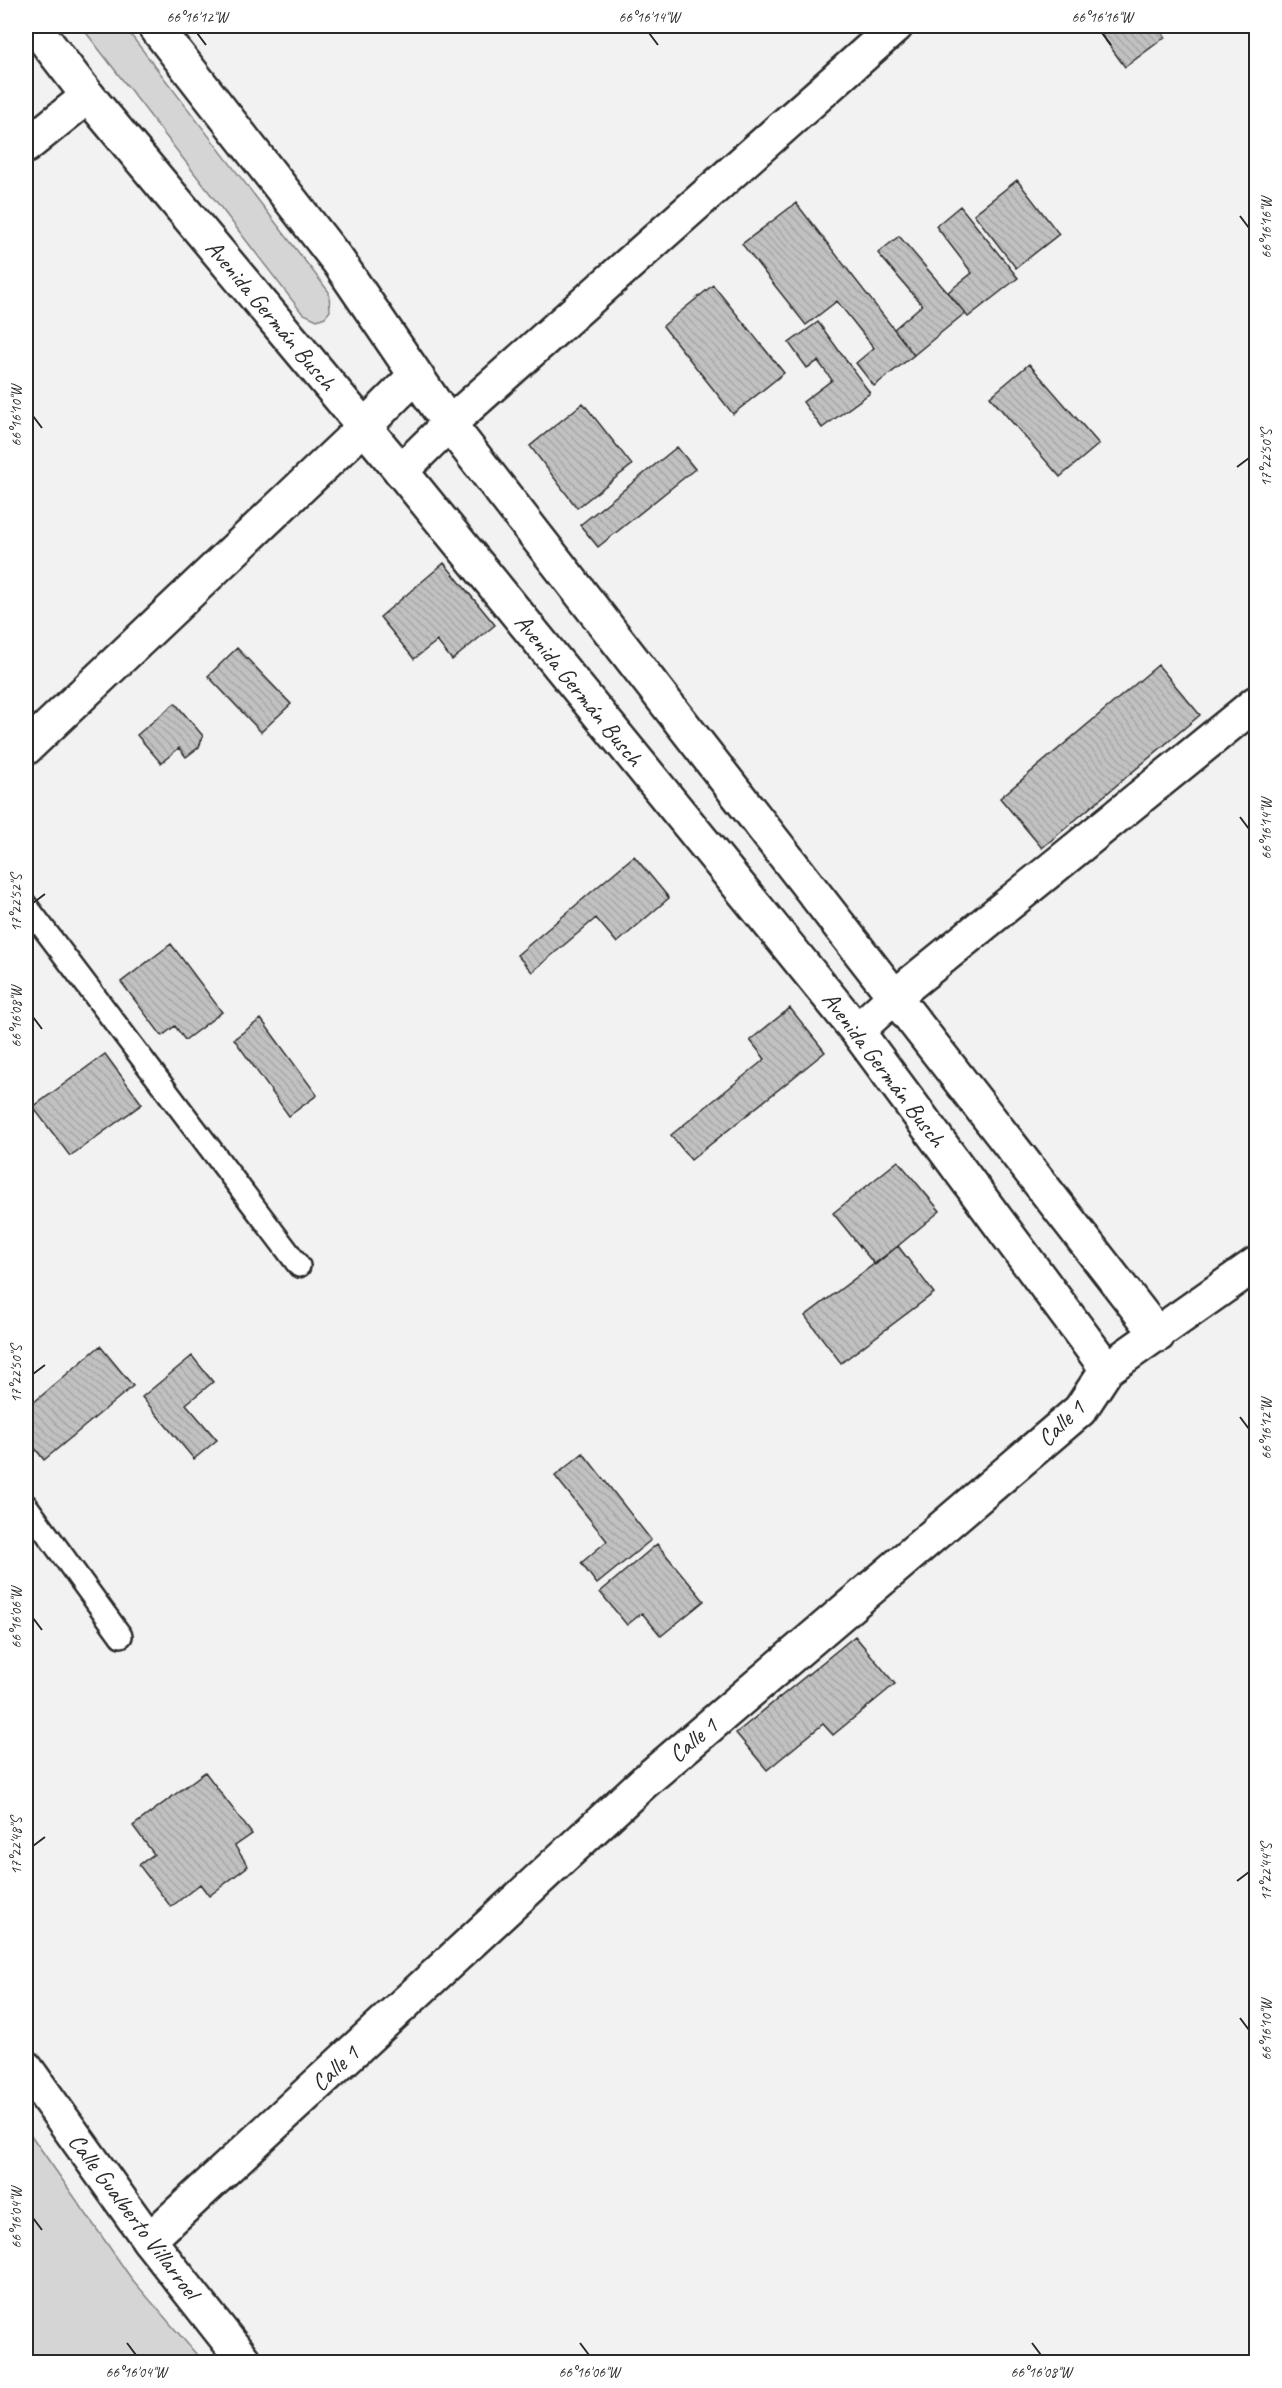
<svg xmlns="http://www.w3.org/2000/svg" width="1282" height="2388" viewBox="0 0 1282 2388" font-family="Caveat,sans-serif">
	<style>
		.grass { fill: #d5d5d5; stroke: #808080; stroke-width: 1.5 }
		.building { fill: url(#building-back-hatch); stroke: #2b2b2b; stroke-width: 1.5 }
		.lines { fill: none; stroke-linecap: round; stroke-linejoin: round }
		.lane-casing { stroke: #2b2b2b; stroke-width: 26 }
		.street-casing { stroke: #2b2b2b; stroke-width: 38 }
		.secondary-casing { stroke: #2b2b2b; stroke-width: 38 }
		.lane { stroke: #fff; stroke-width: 21 }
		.street { stroke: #fff; stroke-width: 33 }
		.secondary { stroke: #fff; stroke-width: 33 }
		.ticks { fill: none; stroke: #2b2b2b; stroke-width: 2 }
		.labels { text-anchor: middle; stroke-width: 4.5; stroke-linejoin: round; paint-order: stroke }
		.street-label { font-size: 24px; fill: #2b2b2b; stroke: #fff }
		.neatline { fill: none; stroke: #2b2b2b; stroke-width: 2 }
		.ticks-label { font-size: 15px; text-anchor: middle; fill: #2b2b2b }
	</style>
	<defs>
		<pattern id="building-back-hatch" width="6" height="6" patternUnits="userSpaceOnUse" patternTransform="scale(1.5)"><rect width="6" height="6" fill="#c1c1c1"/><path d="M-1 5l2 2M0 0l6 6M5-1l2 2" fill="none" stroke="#a6a6a6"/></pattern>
	</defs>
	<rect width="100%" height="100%" fill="#f2f2f2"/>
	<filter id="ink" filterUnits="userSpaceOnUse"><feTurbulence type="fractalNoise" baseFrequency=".0167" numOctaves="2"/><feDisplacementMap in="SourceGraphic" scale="12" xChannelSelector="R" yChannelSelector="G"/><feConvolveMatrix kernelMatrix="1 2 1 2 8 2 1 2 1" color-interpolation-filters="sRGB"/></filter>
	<g filter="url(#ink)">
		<!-- grass -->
		<path class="grass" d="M81 26H124L329 292 330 311 325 317 317 320 302 313Z
			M26 2128 131 2278 203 2362H26Z"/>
		<!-- building -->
		<path class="building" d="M1095 26H1157L1165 37 1125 67Z
			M1017 180 1059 234 1016 268 974 214Z
			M796 203 914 355 874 386 856 363 874 348 837 301 806 325 742 244Z
			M960 206 1018 278 968 317 948 292 972 273 936 226Z
			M899 236 965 313 914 355 894 329 922 305 878 253Z
			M713 285 784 373 733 414 663 326Z
			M818 322 870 393 822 428 803 402 832 380 818 361 807 368 789 343Z
			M1029 364 1099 444 1060 477 990 397Z
			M583 403 632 465 577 508 530 446Z
			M677 447 695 469 598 547 580 525Z
			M444 563 495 625 452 660 437 641 414 659 380 617Z
			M237 648 291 704 261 732 208 676Z
			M1158 665 1200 715 1042 848 1000 798Z
			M175 703 203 736 199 747 186 757 179 748 161 763 137 735Z
			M634 856 669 898 617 943 596 918 532 972 517 955Z
			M171 944 222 1012 185 1040 175 1026 162 1036 121 982Z
			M790 1008 825 1052 691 1160 671 1135 765 1059 750 1040Z
			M261 1019 317 1095 289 1116 234 1039Z
			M105 1054 142 1104 70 1156 33 1107Z
			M898 1161 940 1211 875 1265 833 1213Z
			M898 1246 934 1293 841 1363 805 1316Z
			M100 1346 133 1386 44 1460 26 1437V1409Z
			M192 1356 213 1382 186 1404 217 1440 194 1459 142 1397Z
			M583 1453 651 1540 597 1584 581 1563 607 1541 555 1476Z
			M657 1544 704 1601 661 1636 642 1613 627 1625 600 1592Z
			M855 1636 895 1684 833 1735 823 1724 767 1770 736 1733Z
			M205 1772 252 1834 235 1846 248 1866 209 1896 200 1884 171 1907 139 1865 154 1854 133 1826Z"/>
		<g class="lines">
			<!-- lane casing -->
			<g class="lane-casing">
				<path id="lane" d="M26 905 299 1266
					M26 1505 121 1636"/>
			</g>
			<!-- street casing -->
			<g class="street-casing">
				<path id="street" d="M26 146 88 96
					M401 471 449 424 896 26
					M26 748 364 427 415 376
					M857 1031 894 997 1256 703
					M26 2068 149 2240"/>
			</g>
			<!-- secondary casing -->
			<g class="secondary-casing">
				<path id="secondary" d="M34 26 88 96 401 471 857 1031 1107 1369
					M155 26 338 261 449 424 1158 1335
					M245 2362 149 2240 644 1782 1080 1410 1107 1369 1256 1264"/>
			</g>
			<!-- lane -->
			<use href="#lane" class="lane"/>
			<!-- street -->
			<use href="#street" class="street"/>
			<!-- secondary -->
			<use href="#secondary" class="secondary"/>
		</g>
	</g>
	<!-- ticks -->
	<path class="ticks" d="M197 33 206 45M649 33 658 45M1102 33 1111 45M1240 216 1249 228M33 416 42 428M1237 467 1249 458M1240 817 1249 829M33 903 45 894M33 1017 42 1029M33 1374 45 1365M1240 1417 1249 1429M33 1618 42 1630M33 1846 45 1837M1237 1881 1249 1872M1240 2018 1249 2030M33 2218 42 2230M127 2343 136 2355M580 2343 589 2355M1032 2343 1041 2355"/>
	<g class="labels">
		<!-- street labels -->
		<g class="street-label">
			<text transform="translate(271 315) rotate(50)" y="8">Avenida Germán Busch</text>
			<text transform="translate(579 690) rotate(51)" y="8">Avenida Germán Busch</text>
			<text transform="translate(884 1069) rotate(53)" y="8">Avenida Germán Busch</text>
			<text transform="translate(1061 1423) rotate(-44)" y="8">Calle 1</text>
			<text transform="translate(693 1740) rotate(-40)" y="8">Calle 1</text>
			<text transform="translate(335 2068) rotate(-43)" y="8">Calle 1</text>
			<text transform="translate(134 2216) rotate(53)" y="8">Calle Gualberto Villarroel</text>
		</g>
	</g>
	<!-- margin -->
	<rect width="1282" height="2388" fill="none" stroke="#fff" stroke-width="66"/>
	<rect x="33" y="33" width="1216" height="2322" class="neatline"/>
	<g class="ticks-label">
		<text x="197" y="22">66°16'12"W</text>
		<text x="649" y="22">66°16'14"W</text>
		<text x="1102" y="22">66°16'16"W</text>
		<text transform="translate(1266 228) rotate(-90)" y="5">66°16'16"W</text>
		<text transform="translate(16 416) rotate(-90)" y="5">66°16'10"W</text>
		<text transform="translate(1266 458) rotate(-90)" y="5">17°22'50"S</text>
		<text transform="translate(1266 829) rotate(-90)" y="5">66°16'14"W</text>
		<text transform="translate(16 903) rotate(-90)" y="5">17°22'52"S</text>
		<text transform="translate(16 1017) rotate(-90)" y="5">66°16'08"W</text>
		<text transform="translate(16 1374) rotate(-90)" y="5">17°22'50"S</text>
		<text transform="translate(1266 1429) rotate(-90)" y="5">66°16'12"W</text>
		<text transform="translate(16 1618) rotate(-90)" y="5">66°16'06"W</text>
		<text transform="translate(16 1846) rotate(-90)" y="5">17°22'48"S</text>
		<text transform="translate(1266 1872) rotate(-90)" y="5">17°22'44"S</text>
		<text transform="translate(1266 2030) rotate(-90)" y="5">66°16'10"W</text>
		<text transform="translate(16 2218) rotate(-90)" y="5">66°16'04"W</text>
		<text x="136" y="2377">66°16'04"W</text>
		<text x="589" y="2377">66°16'06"W</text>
		<text x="1041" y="2377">66°16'08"W</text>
	</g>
</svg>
